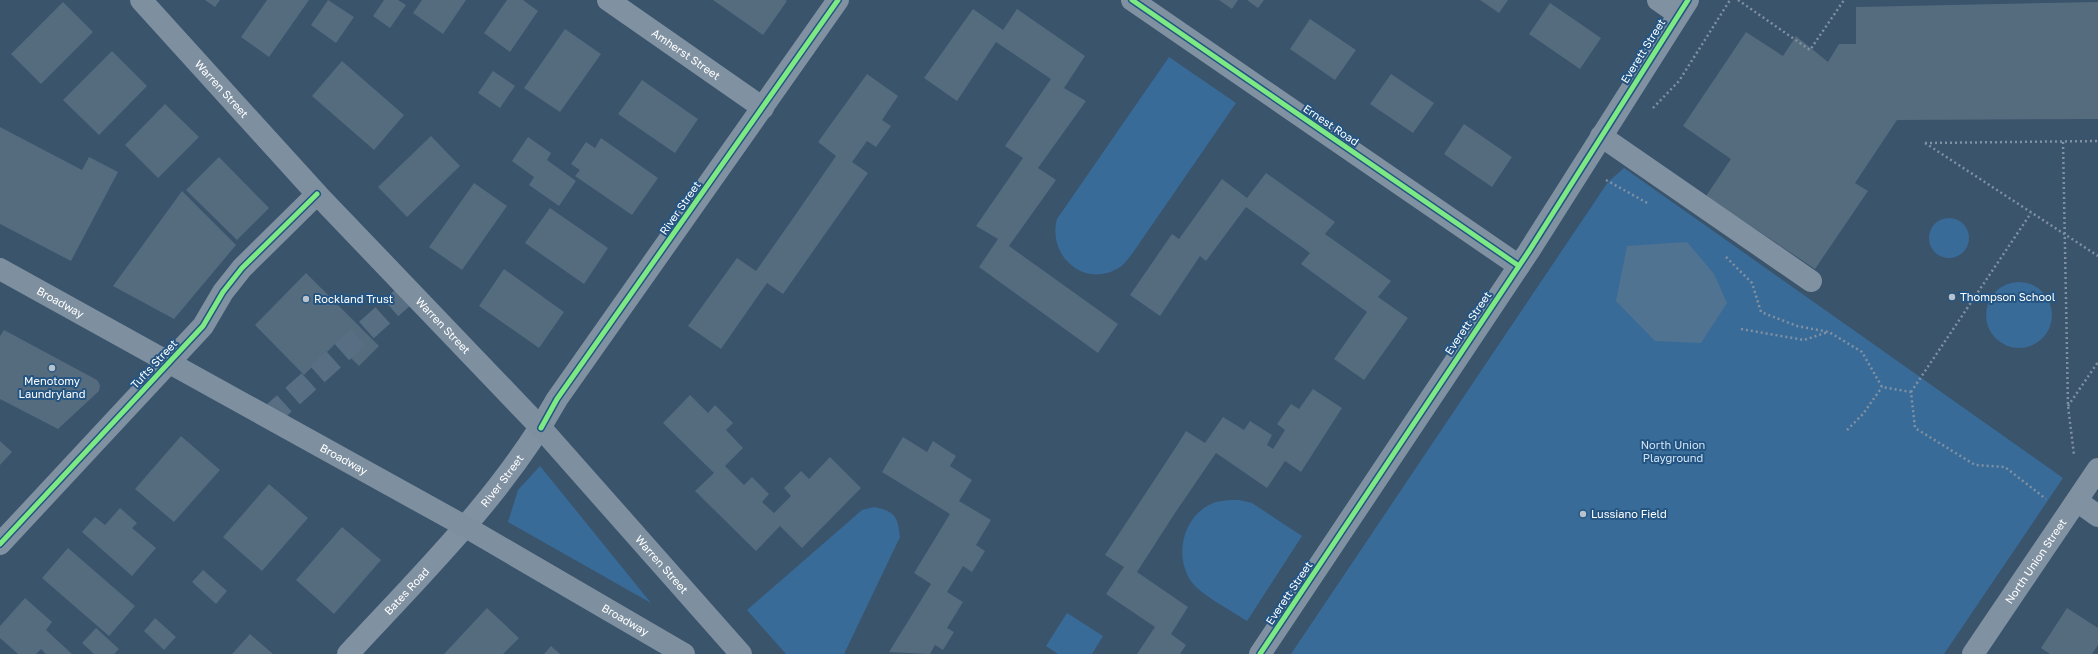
<svg xmlns="http://www.w3.org/2000/svg" width="2098" height="654" viewBox="0 0 2098 654" font-family="'Golos Text',sans-serif">
	<style>
		.green { fill: #396b99 }
		.water { fill: #517392 }
		.building { fill: #556b7e }
		.lines { fill: none; stroke-linecap: round; stroke-linejoin: round }
		.minor-tunnel { stroke: #586e82; stroke-width: 22; stroke-dasharray: 22 11; stroke-linecap: butt }
		.path { stroke: #8091a2; stroke-width: 2.5; stroke-dasharray: 2 3; stroke-linecap: butt }
		.minor { stroke: #8091a2; stroke-width: 22 }
		.major { stroke: #7e90a0; stroke-width: 22 }
		.cycleway-casing { stroke: #245582; stroke-width: 8 }
		.cycleway { stroke: #7ce984; stroke-width: 5 }
		.poi-dot { fill: #bac3cc; stroke: #245582; stroke-width: 1.5 }
		.labels { text-anchor: middle; stroke-width: 4; stroke-linejoin: round; paint-order: stroke }
		.street-label { font-size: 11px; fill: #fff; stroke: #245582 }
		.poi-label { font-size: 11px; fill: #fff; stroke: #245582; text-anchor: start }
		.park-label { font-size: 11px; fill: #d0e4f6; stroke: #245582 }
	</style>
	<rect width="100%" height="100%" fill="#3a546c"/>
	<!-- green -->
	<path class="green" d="M1169 57 1236 103 1134 251C1130 256 1125 264 1120 267 1085 290 1047 256 1057 219Z
		M1624 168 2063 478 1944 654H1291L1608 182Z
		M1929 238a20 20 0 1 1 40 0a20 20 0 1 1-40 0Z
		M1986 315a33 33 0 1 1 66 0a33 33 0 1 1-66 0Z
		M540 466 651 603 508 522 518 490Z
		M1239 500 1252 503 1302 536 1247 621C1232 611 1209 599 1196 587 1173 564 1180 520 1209 505 1218 500 1229 500 1239 500Z
		M874 507C895 511 898 517 900 537L844 654H786L747 610 862 510Z
		M1067 613 1103 636 1092 654H1058L1046 646Z"/>
	<!-- water -->
	<path class="water" d="M1687 242 1714 274 1727 303 1701 343 1655 341 1616 301 1627 246Z"/>
	<!-- building -->
	<path class="building" d="M205 0H220L215 7Z
		M267 0H309L269 57 241 37Z
		M328 0 354 17 336 43 311 25Z
		M384 0H398L406 5 390 28 373 16Z
		M422 0H466L443 34 413 13Z
		M507 0H523L538 11 510 52 484 33Z
		M713 0H785L787 1 763 35Z
		M1219 0H1238L1232 9Z
		M1247 0H1264L1258 8Z
		M1480 0H1508L1499 13Z
		M63 2 93 32 41 84 11 54Z
		M2098 2V119L1897 120 1855 183 1868 191 1815 269 1706 196 1731 159 1683 126 1746 32 1783 56 1796 36 1828 62 1839 44H1856V7Z
		M1550 3 1601 38 1580 69 1529 34Z
		M973 9 1003 30 1017 9 1085 56 1064 88 1086 101 1038 168 1056 180 1009 246 1118 324 1098 353 979 267 998 239 976 226 1023 158 1005 146 1051 79 996 42 957 101 924 78Z
		M1310 19 1356 50 1335 80 1290 49Z
		M565 29 601 54 560 112 524 88Z
		M112 51 147 86 99 135 63 100Z
		M342 61 404 115 374 150 312 96Z
		M493 71 515 86 500 108 478 93Z
		M867 74 898 96 882 120 891 126 876 147 867 141 852 162 868 173 783 294 767 283 721 349 688 326 737 258 756 271 796 214 836 156 818 142Z
		M1391 74 1434 103 1413 133 1370 104Z
		M642 80 698 119 675 153 618 114Z
		M165 104 199 137 158 178 125 145Z
		M1464 124 1512 157 1492 187 1444 154Z
		M0 127 82 170 89 157 118 172 71 261 0 224Z
		M431 136 460 166 407 217 378 187Z
		M528 137 551 153 547 160 576 181 559 206 529 185 534 177 512 161Z
		M601 138 658 178 632 215 575 176 580 170 571 164 586 142 595 148Z
		M219 157 269 208 237 240 186 190Z
		M1266 173 1335 222 1325 234 1391 281 1378 297 1408 318 1364 380 1334 359 1367 312 1301 264 1310 253 1246 207 1206 261 1200 256 1160 316 1130 295 1172 234 1179 239 1222 179 1247 198Z
		M474 183 507 206 462 270 429 247Z
		M182 191 236 245 174 319 113 286Z
		M550 208 608 248 584 284 525 243Z
		M504 269 564 312 539 348 479 306Z
		M306 273 379 346 359 366 336 343 304 375 255 325Z
		M4 330 97 380 100 385 99 391 58 429 0 399V336Z
		M1313 389 1342 408 1301 472 1285 461 1267 488 1216 453 1175 513 1137 572 1188 607 1171 634 1186 645 1180 654H1137L1155 627 1106 594 1124 567 1105 555 1178 444 1186 431 1205 443 1223 417 1244 430 1250 421 1272 435 1267 445 1273 449 1285 430 1277 424 1291 404 1299 409Z
		M690 395 708 413 715 405 733 423 726 430 743 448 725 466 744 485 752 477 769 494 762 502 774 513 791 496 784 488 801 471 809 479 830 457 861 488 802 548 780 526 756 551 695 491 714 473 663 423Z
		M181 436 220 470 174 522 135 489Z
		M903 437 927 452 933 441 956 456 950 466 972 480 959 501 991 520 976 545 985 551 972 572 963 566 947 592 963 602 947 628 954 632 943 650 935 645 930 654 889 652 931 584 914 573 950 514 882 472Z
		M0 441 12 452 0 465Z
		M269 484 308 518 262 571 223 537Z
		M120 508 137 523 132 528 156 548 132 576 82 532 95 517 105 525Z
		M342 527 381 560 334 614 296 580Z
		M68 548 135 606 109 636 42 578Z
		M203 570 227 591 216 604 192 582Z
		M25 598 52 622 46 630 72 654H46L41 649 36 654H18L0 638V626Z
		M487 608 519 638 503 654H444Z
		M2067 608 2098 628V645L2092 654H2050L2041 648Z
		M155 618 176 637 164 650 144 631Z
		M96 628 119 649 114 654H94L82 643Z
		M250 634 273 654H232Z
		M551 646 560 654H544Z"/>
	<g class="lines">
		<!-- minor-tunnel -->
		<path class="minor-tunnel" d="M268 418 410 291"/>
		<!-- path -->
		<path class="path" d="M1738 0 1810 50 1844 0
			M1653 108 1679 81 1730 0
			M2063 142 2068 406 2074 455
			M1925 143 2098 256
			M1925 143 2098 141
			M1606 180 1649 204
			M1726 257 1752 283 1761 312 1797 326 1829 332 1862 352 1882 387 1911 392 1915 428 1975 465 2005 467 2046 499
			M1741 329 1804 340 1828 332
			M1911 392 2031 213
			M2068 406 2098 362
			M1847 430 1863 414 1882 387"/>
		<!-- minor -->
		<g class="minor">
			<path id="s1" d="M608 0 763 108"/>
			<path d="M1132 0 1519 266"/>
			<path d="M1658 0 1678 14"/>
			<path d="M1601 136 1811 281"/>
			<path d="M2077 501 2098 516"/>
			<path d="M0 544 203 326 223 292 242 268 317 194"/>
			<path id="s2" d="M348 654C422 574 503 495 557 399L838 0"/>
			<path d="M1260 654 1529 251 1688 0"/>
			<path id="s3" d="M1973 654 2098 469"/>
		</g>
		<!-- major -->
		<g class="major">
			<path id="s4" d="M141 0 317 194 541 428 741 654"/>
			<path id="s5" d="M0 269 466 527 684 654"/>
		</g>
		<!-- cycleway casing -->
		<g class="cycleway-casing">
			<path id="cycleway" d="M1132 0 1519 266
				M541 428 557 399 838 0
				M0 544 203 326 223 292 242 268 317 194
				M1260 654 1529 251 1688 0"/>
		</g>
		<!-- cycleway -->
		<use href="#cycleway" class="cycleway"/>
	</g>
	<!-- markers -->
	<g class="poi-dot">
		<circle cx="1952" cy="297" r="4"/>
		<circle cx="306" cy="299" r="4"/>
		<circle cx="52" cy="368" r="4"/>
		<circle cx="1583" cy="514" r="4"/>
	</g>
	<g class="labels">
		<!-- street labels -->
		<g class="street-label">
			<text transform="translate(1643 51) rotate(-58)" y="4">Everett Street</text>
			<text dy="4" stroke="none"><textPath href="#s1" startOffset="95">Amherst Street</textPath></text>
			<text dy="4" stroke="none"><textPath href="#s4" startOffset="120">Warren Street</textPath></text>
			<text transform="translate(1331 125) rotate(34)" y="4">Ernest Road</text>
			<text transform="translate(680 208) rotate(-55)" y="4">River Street</text>
			<text dy="4" stroke="none"><textPath href="#s5" startOffset="69">Broadway</textPath></text>
			<text transform="translate(1468 323) rotate(-56)" y="4">Everett Street</text>
			<text dy="4" stroke="none"><textPath href="#s4" startOffset="444">Warren Street</textPath></text>
			<text transform="translate(154 364) rotate(-47)" y="4">Tufts Street</text>
			<text dy="4" stroke="none"><textPath href="#s5" startOffset="393">Broadway</textPath></text>
			<text dy="4" stroke="none"><textPath href="#s2" startOffset="232">River Street</textPath></text>
			<text dy="4" stroke="none"><textPath href="#s3" startOffset="112">North Union Street</textPath></text>
			<text dy="4" stroke="none"><textPath href="#s4" startOffset="768">Warren Street</textPath></text>
			<text dy="4" stroke="none"><textPath href="#s2" startOffset="86">Bates Road</textPath></text>
			<text transform="translate(1289 593) rotate(-56)" y="4">Everett Street</text>
			<text dy="4" stroke="none"><textPath href="#s5" startOffset="717">Broadway</textPath></text>
		</g>
		<!-- poi labels -->
		<g class="poi-label">
			<text x="1960" y="301">Thompson School</text>
			<text x="314" y="303">Rockland Trust</text>
			<text x="52" y="385" text-anchor="middle">Menotomy<tspan x="52" dy="13">Laundryland</tspan></text>
			<text x="1591" y="518">Lussiano Field</text>
		</g>
		<!-- park labels -->
		<g class="park-label">
			<text x="1673" y="449">North Union<tspan x="1673" dy="13">Playground</tspan></text>
		</g>
	</g>
</svg>
